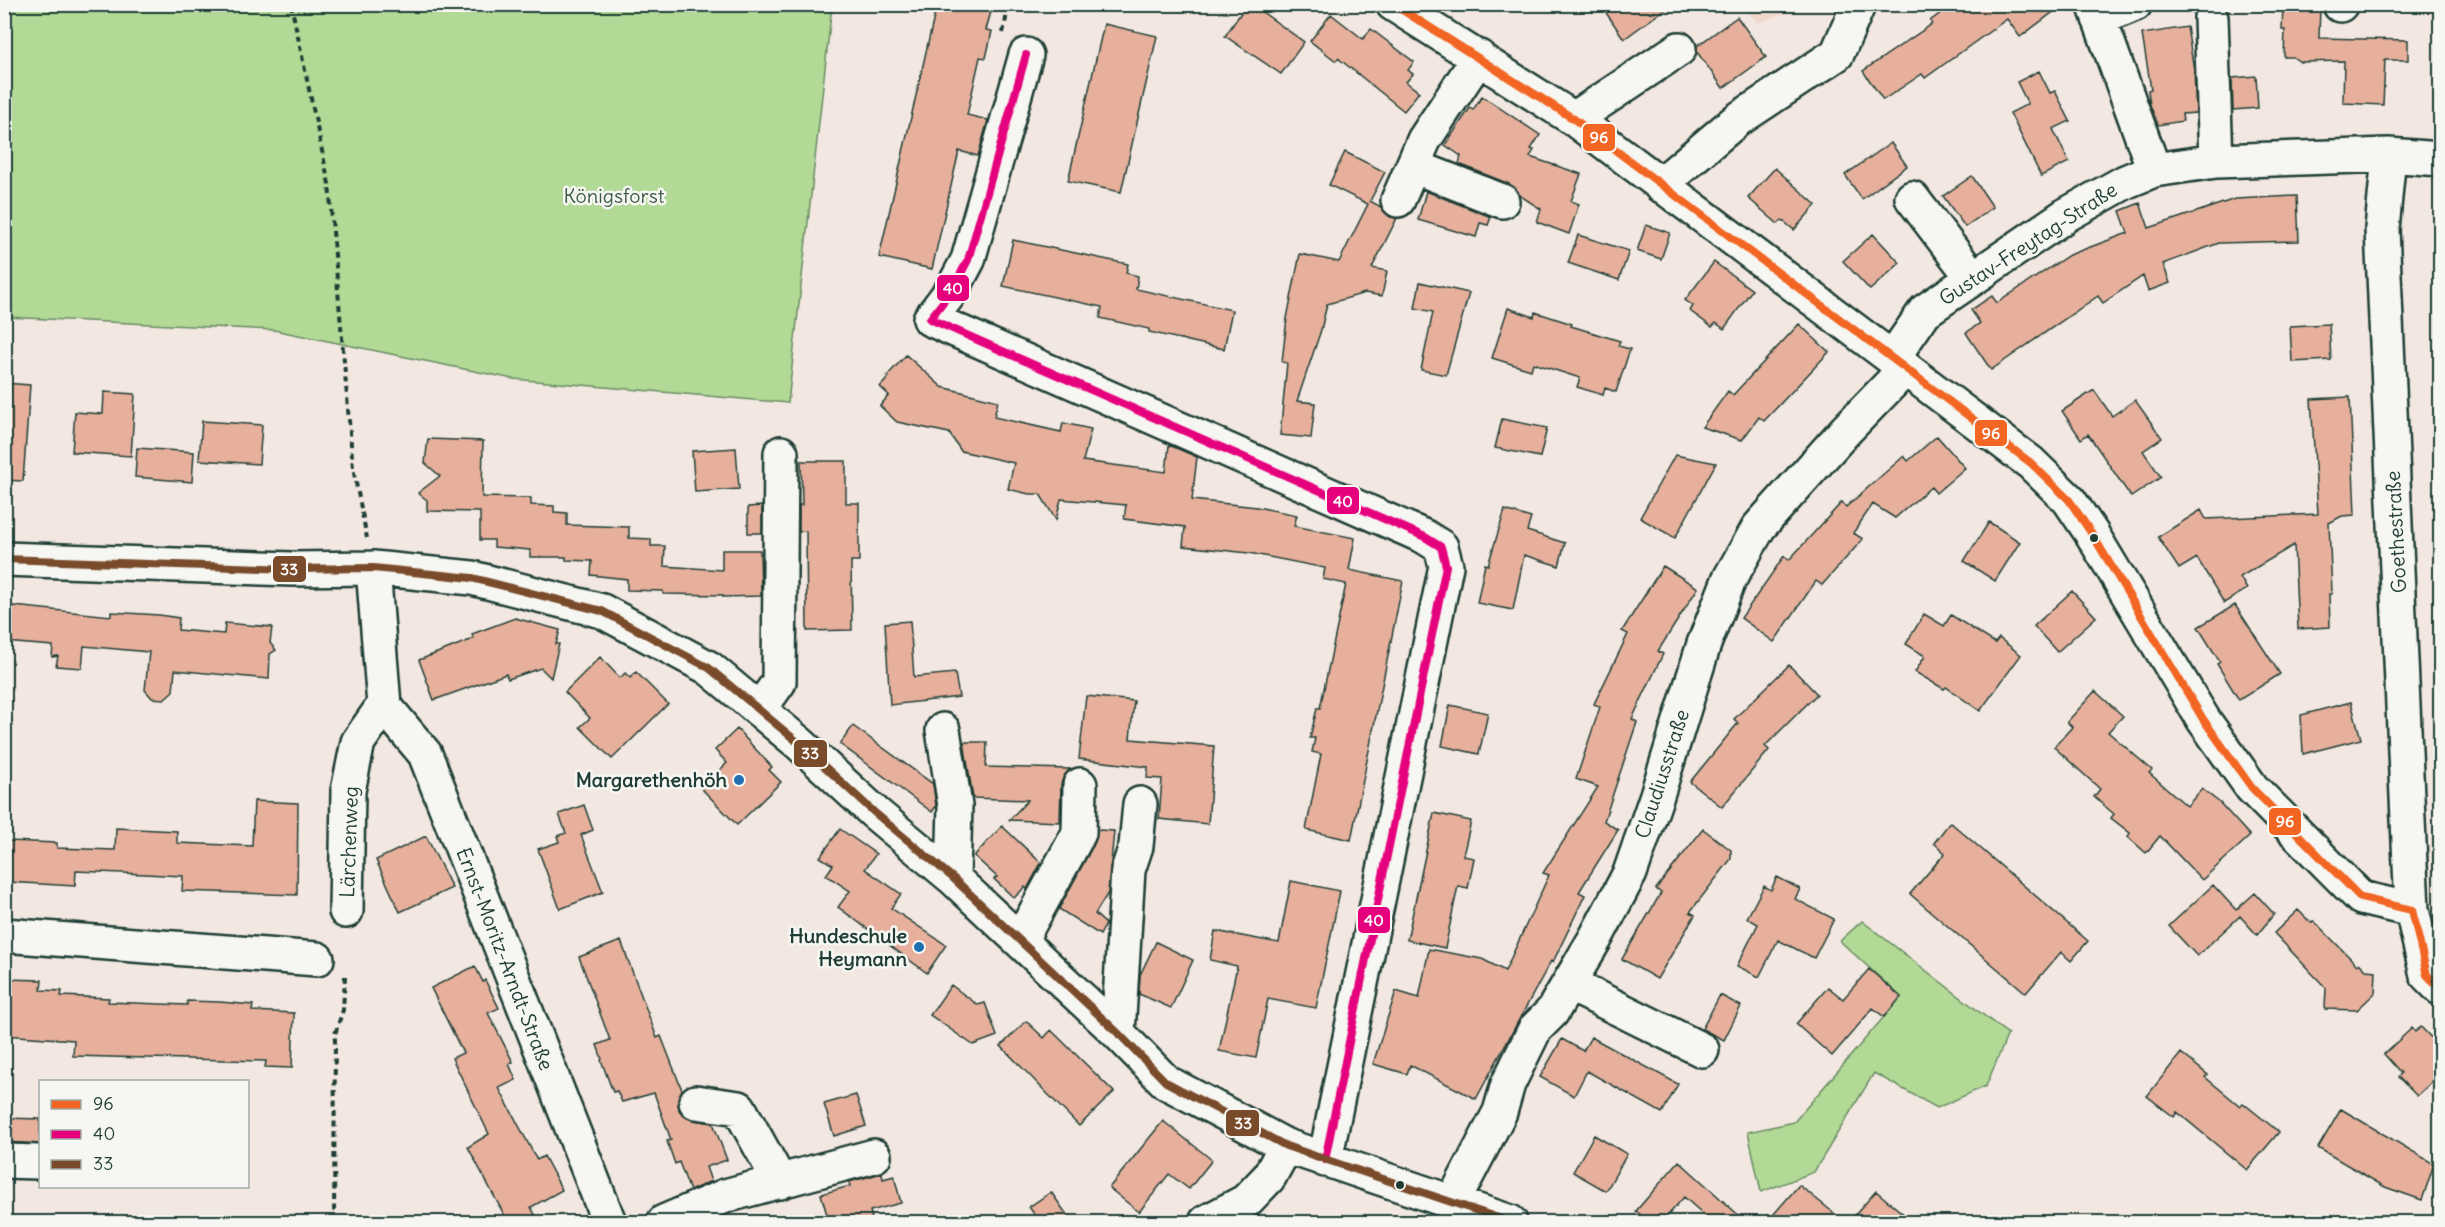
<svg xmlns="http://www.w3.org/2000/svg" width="2445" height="1227" viewBox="0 0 2445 1227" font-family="Delius,sans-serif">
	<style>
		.built { fill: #efd7cc }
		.green { fill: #b2d995; stroke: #688b64; stroke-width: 1.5 }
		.building { fill: #e7b09c; stroke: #1f3d34; stroke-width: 1.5 }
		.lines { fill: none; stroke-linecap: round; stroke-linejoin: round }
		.minor-casing { stroke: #1f3d34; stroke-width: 38 }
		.path { stroke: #1f3d34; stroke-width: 4; stroke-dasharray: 6 4.5; stroke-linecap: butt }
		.minor { stroke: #f6f6f2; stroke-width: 33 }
		.bus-1-casing { stroke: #f6f6f2; stroke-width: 12 }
		.bus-2-casing { stroke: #f6f6f2; stroke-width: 12 }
		.bus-3-casing { stroke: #f6f6f2; stroke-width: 12 }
		.bus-1 { stroke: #f26522; stroke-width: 8 }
		.bus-2 { stroke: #e5007d; stroke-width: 8 }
		.bus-3 { stroke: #7a4b2a; stroke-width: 8 }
		.bus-dot { fill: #1f3d34; stroke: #f6f6f2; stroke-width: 2 }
		.poi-dot { fill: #1f6fb2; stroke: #f6f6f2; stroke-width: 2 }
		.labels { text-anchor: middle; stroke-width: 5; stroke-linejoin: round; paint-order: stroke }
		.park-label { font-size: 20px; fill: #3c5c47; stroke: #f6f6f2 }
		.street-label { font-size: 20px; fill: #1f3d34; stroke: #f6f6f2 }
		.poi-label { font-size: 20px; font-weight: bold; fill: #1f3d34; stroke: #f6f6f2; text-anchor: end }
		.line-badge { stroke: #f6f6f2; stroke-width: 2 }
		.badge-label { font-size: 16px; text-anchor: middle; font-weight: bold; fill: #fff }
	</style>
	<rect width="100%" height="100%" fill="#f3e8e1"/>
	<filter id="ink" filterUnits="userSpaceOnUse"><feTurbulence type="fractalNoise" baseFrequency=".0167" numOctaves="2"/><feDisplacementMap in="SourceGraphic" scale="12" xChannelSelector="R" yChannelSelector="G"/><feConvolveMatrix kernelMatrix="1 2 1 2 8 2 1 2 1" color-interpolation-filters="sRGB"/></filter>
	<g filter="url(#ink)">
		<!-- built -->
		<path class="built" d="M1741 5H1807L1758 23Z"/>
		<!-- green -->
		<path class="green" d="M4 5H832L788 403 513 379 274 330 5 317Z
			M1862 921 2008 1034 1986 1086 1937 1108 1874 1073 1814 1172 1761 1192 1748 1132 1794 1122 1901 997 1840 941Z"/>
		<!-- building -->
		<path class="building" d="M937 4H993L986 30 992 31 989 45 986 58 980 57 967 115 988 120 978 156 959 151 932 269 879 257Z
			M1247 4H1251L1304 42 1281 74 1225 36Z
			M1600 4H1672L1624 39Z
			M1953 4H2064L2020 37 2007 19 1925 78 1922 74 1883 100 1863 71 1932 24 1930 21Z
			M2283 5 2320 6 2319 38 2408 40V60H2385L2383 105 2343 103 2344 61 2300 62 2293 57H2284L2285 30H2282Z
			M1331 14 1363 39 1371 29 1414 62 1408 70 1413 74 1406 82 1419 92 1404 111 1338 58 1336 61 1310 41Z
			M1737 17 1766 57 1723 88 1697 52V46Z
			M1104 24 1157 36 1121 192 1068 181Z
			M2187 27 2194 70 2196 113 2182 114 2183 121 2158 125 2150 105 2148 90 2151 89 2142 34Z
			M2039 71 2050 93 2055 91 2070 121 2053 129 2069 162 2041 176 2010 113 2028 104 2017 82Z
			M2256 76 2258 108 2233 110 2232 78Z
			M1482 96 1540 135 1531 149 1534 150 1530 157 1581 174 1571 201 1579 204 1569 234 1537 222 1541 209 1519 195 1516 189 1509 184 1459 164 1461 156 1445 145 1470 108 1473 110Z
			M1891 143 1907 166 1862 199 1845 175Z
			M1345 152 1385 172 1370 201 1381 207 1390 217 1397 218 1372 268 1387 271 1382 296 1365 293 1327 304 1321 330 1297 401 1315 403 1311 438 1280 435 1287 363 1282 362 1287 318 1300 254 1339 262 1368 204 1329 185Z
			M1775 168 1816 205 1794 230 1782 220 1778 224 1748 198Z
			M1972 176 1993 207 1965 227 1943 196Z
			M1426 191 1491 217 1488 225 1480 223 1476 237 1418 220Z
			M2297 196 2299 241 2219 243 2163 264 2170 283 2148 291 2143 276 2103 303 2098 296 1991 370 1966 333 1980 323 1971 310 1992 296 1997 303 2069 255 2128 233 2120 211 2140 203 2149 228 2235 199Z
			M1646 225 1670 233 1661 259 1637 251Z
			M1873 234 1900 263 1870 290 1843 261Z
			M1578 235 1629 251 1619 280 1568 263Z
			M1013 240 1128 264 1126 273 1138 276 1136 289 1232 310 1224 349 1149 332V329L1100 318 1102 307 1003 286Z
			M1714 262 1752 290 1724 329 1716 323 1712 327 1690 311 1693 306 1685 300Z
			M1420 282 1469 293 1446 375 1421 370 1433 312 1415 308Z
			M1508 308 1534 317 1535 312 1572 324 1571 326 1620 341 1618 346 1630 349 1616 392 1605 388 1603 395 1577 387 1580 378 1533 363 1531 370 1492 358Z
			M1799 324 1829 352 1764 421 1759 417 1742 440 1702 427 1728 391 1733 395Z
			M2329 324 2331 360 2292 362 2290 326Z
			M906 355 942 387 998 401 994 417 1061 432 1063 423 1091 429 1083 461 1166 472 1169 445 1197 457 1192 500 1257 507 1297 515 1294 526 1355 538 1349 570 1403 581 1351 840 1306 830 1321 754 1312 752 1315 738H1310L1317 708H1320L1346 584 1323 579 1325 568 1249 553 1183 546 1185 527 1124 519 1126 505 1061 499 1056 520 1040 494H1029L1008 489 1014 463 961 451 949 433 897 422 880 406 889 395 880 387 889 377 887 376Z
			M4 383 30 385 23 481 4 480Z
			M2094 390 2112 416 2135 400 2162 438 2143 451 2161 477 2131 497 2088 434 2081 439 2062 411Z
			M104 392 135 394 131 456 72 452 75 412 103 414Z
			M2350 397 2355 515 2342 516 2329 523 2332 594H2329L2330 627 2298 629 2294 545 2240 577 2247 589 2224 603 2197 558 2179 569 2158 537 2201 510 2206 519 2318 514 2311 399Z
			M1502 419 1547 428 1540 457 1495 448Z
			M202 421 262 425 259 464 199 460Z
			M1937 436 1965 468 1936 493 1931 487 1895 518 1873 504 1853 533 1863 539 1822 585 1816 581 1774 642 1741 618 1784 556 1789 560 1842 502 1846 507 1904 456 1908 461Z
			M428 439 483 441 482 497 531 498V505L554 506V512L567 513V525L629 527V538L651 539V546H665L664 566 722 570V550H760L761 596 723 597V595L663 594V591L627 590V579L591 575 592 561 566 560V557H530V550L494 547V540H480V512L427 511V500L418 493 440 476 425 463Z
			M137 448 194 452 192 482 135 477Z
			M736 448 739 489 695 492 692 451Z
			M1675 455 1716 463 1675 538 1640 518Z
			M801 461H846V503H859V561H851L852 630 807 631 806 531 799 532V505H802Z
			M762 506V533H748V507Z
			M1505 510 1531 518 1527 531 1565 543 1559 566 1524 555 1513 610 1477 603 1485 564 1488 565Z
			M1989 522 2020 542 1995 581 1964 561Z
			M1663 566 1698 588 1658 651 1663 654 1632 719 1637 722 1604 821 1618 830 1579 892 1585 895 1553 962 1551 961 1476 1099 1410 1065 1407 1074 1373 1064 1396 991 1419 998 1429 949 1482 959 1505 971 1549 875 1543 873 1598 787 1576 779 1600 707 1594 704 1628 634 1622 631Z
			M2072 591 2096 617 2057 652 2034 626Z
			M4 605 111 616V612L159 615 179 618 178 630 224 634 225 623 272 627 270 643 276 650 270 654 269 679 175 670 173 691 164 699 152 698 145 690 149 652 84 646 82 668 56 666 58 656 52 657 53 646 4 642Z
			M2235 605 2280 674 2239 700 2217 664 2220 662 2198 627Z
			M1924 614 1944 626 1951 615 1995 643 1999 638 2021 655 1980 711 1946 687 1944 689 1915 672 1925 656 1906 644Z
			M515 618 560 630 556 644H559L551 678 541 668 508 679 506 674 434 700 419 660 473 639 472 634Z
			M910 621 914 677 955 673 959 697 890 705 885 623Z
			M600 657 620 678 625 673 630 678 636 672 668 704 612 759 580 727 590 718 565 692Z
			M1789 665 1817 694 1765 746 1769 750 1722 807 1690 782 1738 723 1734 719Z
			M2095 691 2123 716 2108 732 2152 770 2149 773 2187 806 2202 789 2220 803 2250 836 2202 880 2160 836 2146 853 2128 837 2130 833 2111 818 2114 814 2094 797 2100 789 2054 747 2072 727 2067 722Z
			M1086 696 1134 701 1130 739 1214 746 1208 824 1159 819 1162 779 1147 778 1148 767 1079 759Z
			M2351 702 2361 739 2303 754 2301 715Z
			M1450 705 1488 713 1479 754 1442 746Z
			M853 726 933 784 936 806 932 812 840 744Z
			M737 729 772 767 769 770 781 782 737 825 701 788 727 763 715 750Z
			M964 742H987L986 767 1070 769 1064 776 1061 784 1060 822 1009 820 1028 800 973 798Z
			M254 801 298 803 297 895 182 891 183 876 145 874 76 871 75 886 7 882 9 841 57 843V848L115 850 116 828 177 831V843L252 846Z
			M584 805 593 830 581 835 603 892 560 909 538 849 559 842 557 836 566 833 559 814Z
			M1434 813 1471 821 1463 856 1474 858 1468 888 1458 886 1445 948 1407 940Z
			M1950 822 2088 941 2071 961 2061 952 2026 993 1910 894 1945 853 1934 843Z
			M1002 826 1041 863 1027 889 1025 887 1014 898 994 879 997 877 974 856Z
			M840 829 876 854 865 869 901 894 891 908 946 945 927 973 838 907 850 891 826 875 833 865 820 857Z
			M1703 829 1731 850V859L1690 912 1695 915 1657 979 1622 959 1661 893 1656 889Z
			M1098 830 1114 831 1108 893 1095 914 1106 924 1100 935 1059 909 1095 842Z
			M426 836 452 888 400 912 376 860Z
			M1777 877 1800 889 1795 899 1834 919 1814 958 1778 940 1759 977 1737 966 1758 924 1747 918 1764 886 1771 890Z
			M1291 881 1340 891 1316 1008 1268 999 1256 1058 1219 1051 1237 966 1210 960 1215 931 1279 943Z
			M2213 885 2236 910 2255 893 2274 914 2257 935 2240 916 2197 956 2169 926Z
			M2298 910 2311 923 2314 921 2357 965 2359 963 2366 970 2376 971 2375 993 2357 1010 2325 1009 2326 988 2274 933Z
			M621 941 657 1038 661 1036 682 1090 678 1099 679 1110 684 1116 693 1120 713 1123 727 1160 706 1167 711 1181 690 1191 679 1162 675 1164 667 1141 671 1140 654 1093 622 1102 617 1091 613 1092 601 1060 602 1059 597 1045 610 1040 579 957Z
			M1156 942 1193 960 1171 1008 1139 994 1140 975Z
			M475 966 483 982 485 980 499 1008 488 1013 513 1062 509 1064 516 1080 499 1088 537 1160 544 1156 562 1190 531 1207 539 1222H508L468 1147 489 1134 452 1058 463 1053 431 988Z
			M1869 969 1901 997 1884 1017 1873 1008 1832 1056 1796 1024 1828 987 1843 999Z
			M4 979 42 980 41 990 62 991 61 996 109 998 108 1002 187 1005V1001L220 1002 253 1005 252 1011 294 1013 292 1068 265 1067 266 1061 73 1056 74 1040 4 1035Z
			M951 985 978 1005 985 1003 997 1036 973 1045 930 1015Z
			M1720 995 1741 1006 1724 1040 1702 1029Z
			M1026 1021 1044 1038 1051 1030 1114 1092 1079 1126 1001 1046Z
			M2421 1027 2440 1047V1074L2417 1096 2398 1077 2401 1073 2384 1054 2412 1028 2415 1032Z
			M1591 1037 1678 1084 1662 1113 1587 1071 1574 1096 1540 1077 1562 1039 1583 1051Z
			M2181 1053 2208 1075 2205 1077 2240 1106 2243 1103 2279 1132 2247 1170 2177 1112 2174 1117 2147 1096Z
			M856 1095 866 1126 834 1136 824 1104Z
			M2341 1109 2434 1164 2422 1200 2385 1187 2318 1148Z
			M4 1118 40 1119V1144L4 1142Z
			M1163 1121 1212 1160 1189 1189 1169 1174 1139 1212 1109 1188Z
			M1594 1135 1627 1154 1606 1191 1573 1172Z
			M1679 1161 1746 1222H1712L1684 1197 1662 1222H1649L1636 1211Z
			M882 1173 883 1179 894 1176 901 1203 870 1211 873 1222H829L821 1194 850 1186 849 1182Z
			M1799 1185 1845 1222H1767Z
			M1876 1191 1913 1222H1849Z
			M1051 1192 1072 1222H1040L1029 1207Z"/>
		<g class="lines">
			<!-- minor casing -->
			<g class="minor-casing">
				<path id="minor" d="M1393 4 1574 119 2031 463 2069 500 2092 534 2203 719 2252 788 2361 898 2412 910 2427 975 2440 988
					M2094 4 2154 170
					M2340 5 2341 4
					M2211 18 2216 161
					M2099 19 2135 4
					M1026 55 968 260 952 290 930 319 1425 537 1441 547 1446 566 1325 1160
					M1574 119 1679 49
					M2389 155 2382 229 2412 910
					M1413 166 1502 201
					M1660 185 1737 120 1837 54 1857 8
					M1912 198 1973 278
					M1398 200 1424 140 1479 57
					M1892 359 1925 311 2066 215 2125 182 2154 170 2216 161 2389 155 2440 159
					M4 559 292 569 373 568 472 578 602 611 709 668 800 744 875 813 953 878 1118 1033 1166 1082 1286 1146 1510 1222
					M384 705 425 754 609 1222
					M759 710 779 682 781 453
					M943 730 955 806 953 878
					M346 911 348 791 358 742 384 705 373 568
					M4 935 317 959
					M1020 941 1079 833 1080 785
					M1569 984 1702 1050
					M1118 1033 1128 870 1136 846 1140 804
					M696 1102 739 1108 780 1182
					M4 1161 38 1162
					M1452 1204 1500 1112 1508 1084 1535 1029 1552 1012 1595 939 1630 873 1657 795 1704 644 1729 580 1759 527 1846 430 1906 368
					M664 1222 725 1196 874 1156
					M1206 1222 1246 1201 1269 1177 1286 1146"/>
			</g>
			<!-- path -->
			<path class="path" d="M291 4 329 184 353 468 367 538
				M1003 33 1009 4
				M334 1222 335 1034 343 1010 345 976"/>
			<!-- minor -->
			<use href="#minor" class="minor"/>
			<!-- bus-1 casing -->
			<g class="bus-1-casing">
				<path id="bus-1" d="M1393 4 1574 119 2031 463 2069 500 2092 534 2203 719 2252 788 2361 898 2412 910 2427 975 2440 988"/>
			</g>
			<!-- bus-2 casing -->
			<g class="bus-2-casing">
				<path id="bus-2" d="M1026 55 968 260 952 290 930 319 1425 537 1441 547 1446 566 1325 1160"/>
			</g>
			<!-- bus-3 casing -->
			<g class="bus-3-casing">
				<path id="bus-3" d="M4 559 292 569 373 568 472 578 602 611 709 668 800 744 875 813 953 878 1118 1033 1166 1082 1286 1146 1510 1222"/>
			</g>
			<!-- bus-1 -->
			<use href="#bus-1" class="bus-1"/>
			<!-- bus-2 -->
			<use href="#bus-2" class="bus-2"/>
			<!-- bus-3 -->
			<use href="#bus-3" class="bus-3"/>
		</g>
	</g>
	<!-- markers -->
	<g class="bus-dot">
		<circle cx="2094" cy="538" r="5"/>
		<circle cx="1400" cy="1185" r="5"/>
	</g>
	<g class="poi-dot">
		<circle cx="739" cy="780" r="6"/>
		<circle cx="919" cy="947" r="6"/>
	</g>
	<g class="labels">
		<!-- park labels -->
		<g class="park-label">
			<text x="614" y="203">Königsforst</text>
		</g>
		<!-- street labels -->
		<g class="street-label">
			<text transform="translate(2028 244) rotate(-33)" y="7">Gustav-Freytag-Straße</text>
			<text transform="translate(2396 532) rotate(-93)" y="7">Goethestraße</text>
			<text transform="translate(1662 774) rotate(-72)" y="7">Claudiusstraße</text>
			<text transform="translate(349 842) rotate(-88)" y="7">Lärchenweg</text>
			<text transform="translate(505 959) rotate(69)" y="7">Ernst-Moritz-Arndt-Straße</text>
		</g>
		<!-- poi labels -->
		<g class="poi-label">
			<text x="727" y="787">Margarethenhöh</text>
			<text x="907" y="943">Hundeschule<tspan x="907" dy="23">Heymann</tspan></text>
		</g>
	</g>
	<g class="line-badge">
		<rect x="1582" y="123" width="34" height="29" rx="6" fill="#f26522"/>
		<rect x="936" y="274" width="34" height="28" rx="6" fill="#e5007d"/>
		<rect x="1974" y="419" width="34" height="28" rx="6" fill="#f26522"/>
		<rect x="1326" y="486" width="34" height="29" rx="6" fill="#e5007d"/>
		<rect x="272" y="555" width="35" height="28" rx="6" fill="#7a4b2a"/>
		<rect x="793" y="739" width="35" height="29" rx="6" fill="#7a4b2a"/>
		<rect x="2268" y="807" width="34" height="29" rx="6" fill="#f26522"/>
		<rect x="1357" y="906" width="34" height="28" rx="6" fill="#e5007d"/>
		<rect x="1225" y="1109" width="35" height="28" rx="6" fill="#7a4b2a"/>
	</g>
	<g class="badge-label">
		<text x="1599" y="143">96</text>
		<text x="953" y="294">40</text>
		<text x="1991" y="439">96</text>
		<text x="1343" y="507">40</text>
		<text x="289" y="575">33</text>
		<text x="810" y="759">33</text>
		<text x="2285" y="827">96</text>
		<text x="1374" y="926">40</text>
		<text x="1243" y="1129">33</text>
	</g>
	<!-- margin -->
	<rect width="2445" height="1227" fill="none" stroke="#f6f6f2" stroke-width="24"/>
	<rect x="12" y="12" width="2421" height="1203" fill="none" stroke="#1f3d34" stroke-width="2" filter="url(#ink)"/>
	<!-- legend -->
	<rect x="39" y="1080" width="210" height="108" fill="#f6f6f2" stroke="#a0aca6" stroke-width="1.5"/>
	<rect x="51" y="1100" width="30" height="9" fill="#f26522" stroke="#a0aca6" stroke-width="1.5"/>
	<text x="93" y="1110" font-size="18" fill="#1f3d34">96</text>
	<rect x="51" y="1130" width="30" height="9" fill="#e5007d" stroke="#a0aca6" stroke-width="1.5"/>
	<text x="93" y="1140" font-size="18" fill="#1f3d34">40</text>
	<rect x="51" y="1160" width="30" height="9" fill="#7a4b2a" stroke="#a0aca6" stroke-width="1.5"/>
	<text x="93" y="1170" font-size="18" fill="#1f3d34">33</text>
</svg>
